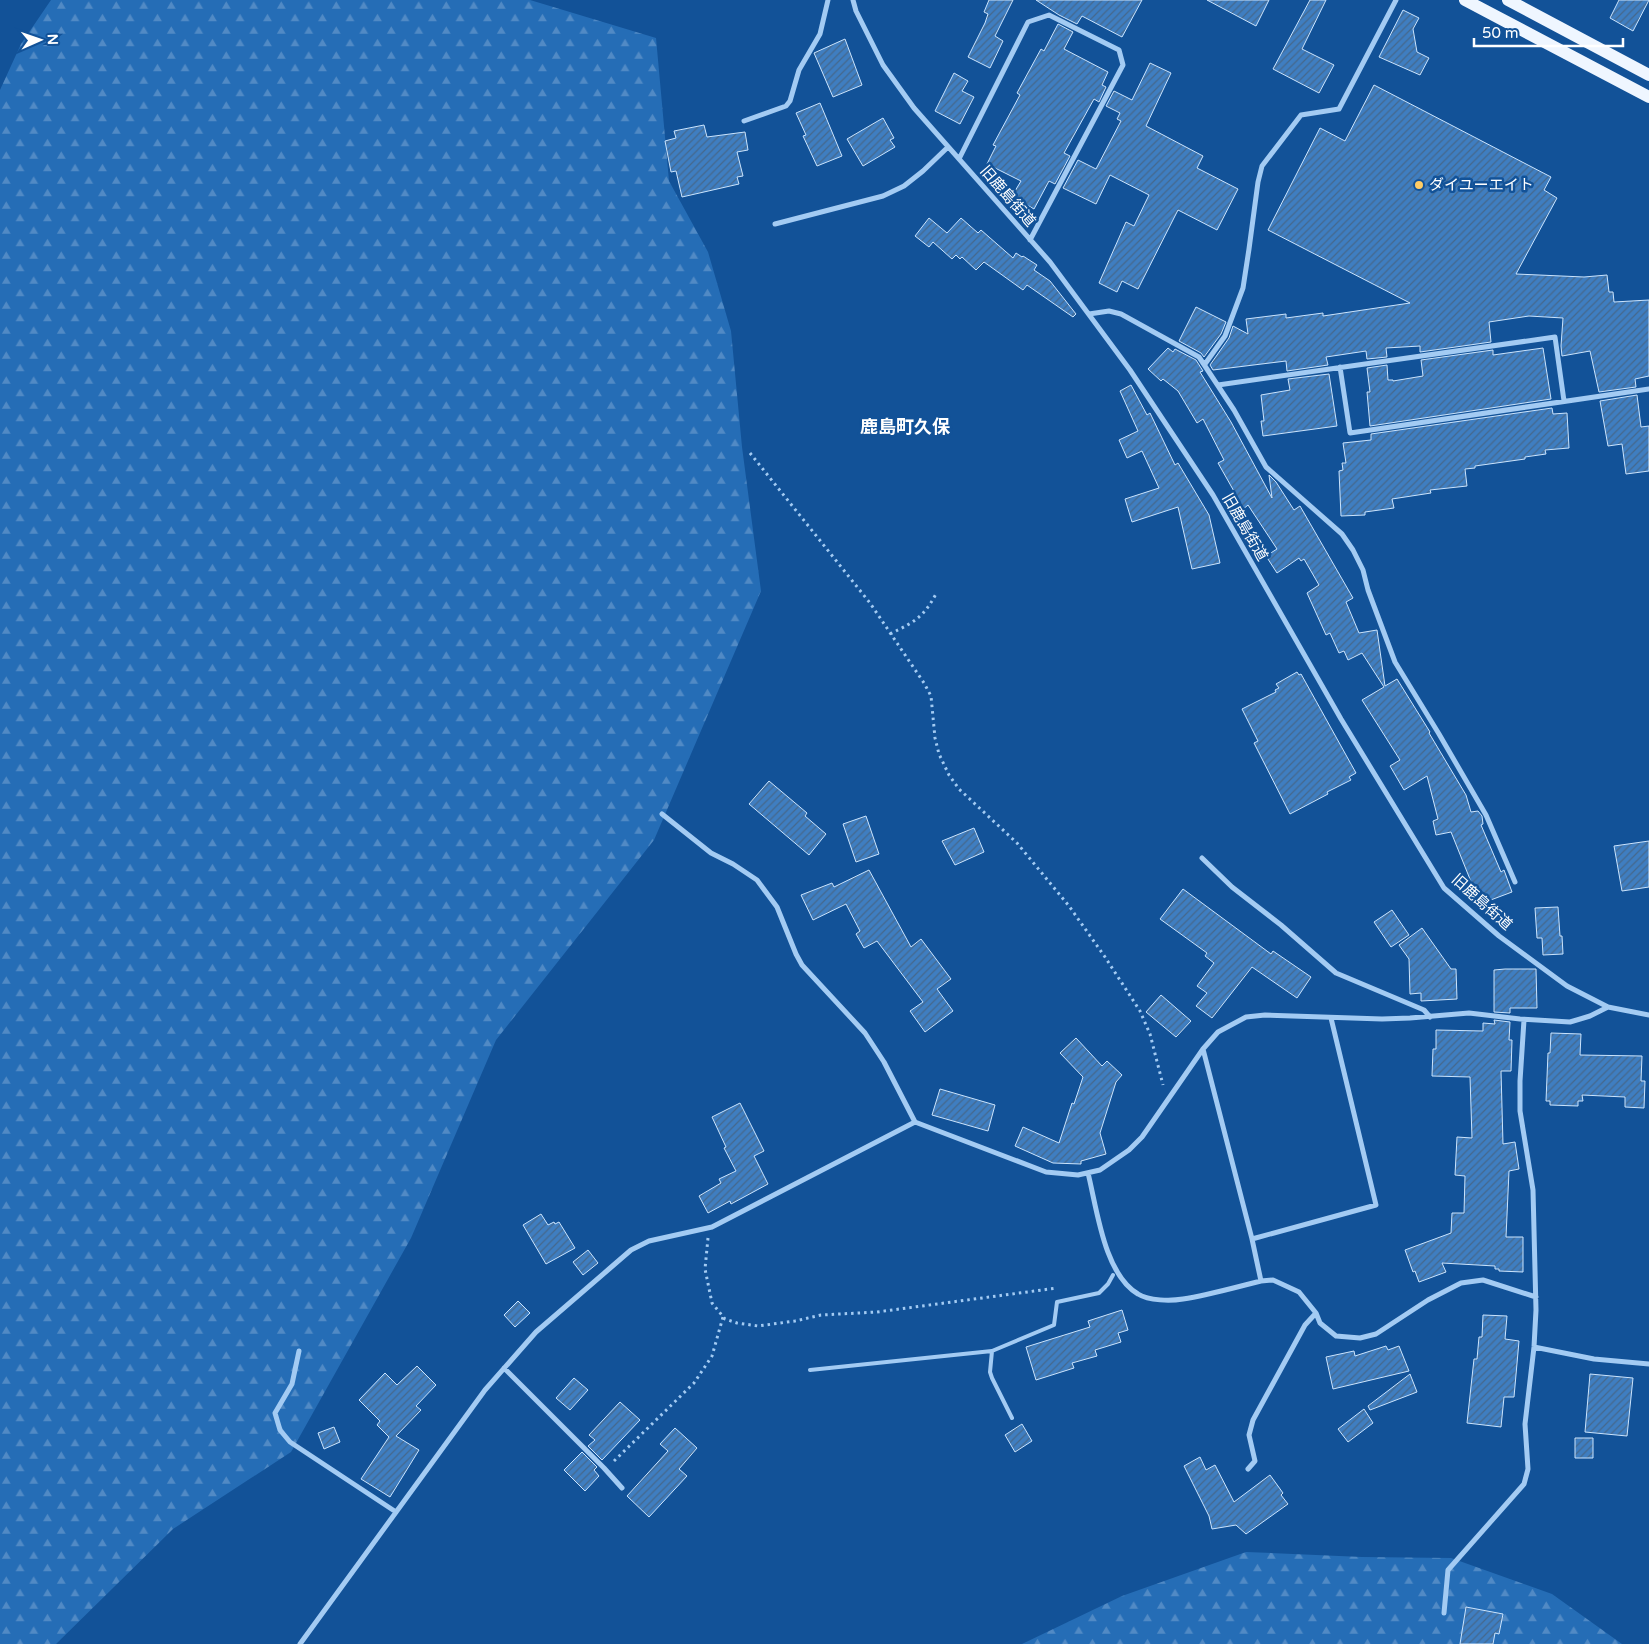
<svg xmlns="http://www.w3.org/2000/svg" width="1649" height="1644" viewBox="0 0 1649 1644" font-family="'Varela Round','Noto Sans JP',sans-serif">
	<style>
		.forest { fill: url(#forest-firs) }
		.building { fill: url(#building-hatch); stroke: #cbe4fd }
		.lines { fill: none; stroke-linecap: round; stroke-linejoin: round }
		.path { stroke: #a3cbf3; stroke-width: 3; stroke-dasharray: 2.5 4; stroke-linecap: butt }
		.service { stroke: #a3cbf3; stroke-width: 4 }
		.minor { stroke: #a3cbf3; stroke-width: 5 }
		.primary { stroke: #eff6ff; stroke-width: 12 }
		.poi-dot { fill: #ffcc65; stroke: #125298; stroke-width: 2 }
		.labels { text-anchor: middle; stroke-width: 5; stroke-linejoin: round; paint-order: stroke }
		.poi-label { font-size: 15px; fill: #fff; stroke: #125298; text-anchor: start }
		.street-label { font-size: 15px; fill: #fff; stroke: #125298 }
		.quarter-label { font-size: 18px; font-weight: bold; fill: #fff; stroke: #125298 }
	</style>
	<defs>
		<pattern id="forest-firs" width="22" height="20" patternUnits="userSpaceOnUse" patternTransform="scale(1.25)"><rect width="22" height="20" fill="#256db6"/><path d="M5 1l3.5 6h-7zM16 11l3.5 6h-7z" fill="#518ac5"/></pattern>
		<pattern id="building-hatch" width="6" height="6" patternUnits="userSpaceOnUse" patternTransform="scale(1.25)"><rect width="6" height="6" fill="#3f7ec1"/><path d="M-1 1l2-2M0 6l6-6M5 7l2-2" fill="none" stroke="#45688c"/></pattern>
	</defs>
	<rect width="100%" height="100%" fill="#125298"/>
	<!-- forest -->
	<path class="forest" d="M51 0H530L656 38 669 181 708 252 731 331 742 447 761 591 654 840 496 1040 411 1238 291 1452 173 1529 56 1644H0V90L21 44Z
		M1246 1552 1362 1557 1451 1558 1552 1594 1622 1644H1022L1122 1596Z"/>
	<!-- building -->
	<path class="building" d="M989 0H1013L995 36 1003 41 990 68 968 57 985 23 988 14 984 12Z
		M1036 0H1142L1122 37 1082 16 1077 24 1059 15Z
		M1207 0H1269L1256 26Z
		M1310 0H1326L1302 49 1334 65 1319 93 1273 69Z
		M1619 0H1649L1633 31 1610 18Z
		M1403 10 1419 18 1413 29 1417 52 1429 58 1420 75 1379 57Z
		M1058 24 1073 32 1064 49 1108 72 1102 85 1106 87 1099 102 1094 99 1064 153 1070 156 1055 184 1049 181 1034 209 1012 196 1021 181 987 164 996 146 993 145 1020 95 1017 93 1041 49 1044 51Z
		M845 39 862 85 833 97 814 53Z
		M1150 63 1171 73 1146 126 1203 156 1197 168 1238 189 1217 230 1178 210 1138 289 1122 281 1117 292 1099 283 1126 222 1134 226 1149 195 1110 175 1096 204 1063 188 1078 160 1096 169 1121 121 1117 119 1120 113 1106 106 1114 91 1132 100Z
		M954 73 968 81 962 91 974 97 960 124 935 111Z
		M1374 85 1551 177 1544 190 1557 198 1516 274 1584 277 1607 275 1609 292H1613L1614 302 1649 300V376L1635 379 1636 387 1599 392 1590 351 1562 356 1561 346 1563 318 1529 316 1489 322 1491 342 1420 352V346L1386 348 1387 357 1367 359 1366 351 1326 357 1328 365 1287 371 1286 361 1213 370 1210 365 1229 338 1233 326 1248 334 1246 319 1286 314V318L1323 313V316L1410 303 1268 230 1320 128 1345 141Z
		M820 103 842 156 817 166 803 136 806 135 796 113Z
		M883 118 894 138 890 140 895 147 863 166 847 139Z
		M704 125 707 137 745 132 748 150 737 152 743 176 737 177 739 184 682 197 676 171 671 172 665 141 676 138 674 131Z
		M929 218 947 233 961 218 978 233 981 230 1013 258 1016 253 1022 257 1023 256 1037 265 1034 270 1050 281 1076 314 1073 317 1027 285 1023 290 984 262 976 270 962 257 960 259 956 255 952 259 933 242 929 247 915 236Z
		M1196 307 1226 322 1221 334 1204 357 1201 353 1179 341Z
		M1168 348 1173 352 1175 349 1196 360 1203 371 1200 372 1231 422 1272 498 1269 475 1276 482 1294 510 1300 506 1353 598 1346 602 1359 633 1377 630 1385 686 1397 679 1430 732 1429 733 1466 795 1471 812 1478 811 1482 816 1483 824 1481 825 1501 872 1504 870 1512 892 1480 904 1451 832 1436 835 1433 821 1438 819 1427 776 1404 790 1390 766 1400 760 1362 700 1384 687 1362 653 1348 660 1344 651 1339 653 1330 633 1326 635 1307 593 1319 585 1304 559 1301 561 1299 558 1277 573 1266 556 1277 549 1248 505 1241 511 1231 496 1235 493 1218 463 1224 460 1203 419 1197 423 1178 391 1163 379 1161 381 1148 369Z
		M1543 348 1551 399 1370 426 1367 392H1370L1367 368 1387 365 1388 380H1393V381L1423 376 1421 360 1493 350V355Z
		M1329 374 1337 426 1263 436 1261 421H1264L1261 395 1290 390 1288 379Z
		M1131 385 1147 415 1150 413 1175 465 1178 463 1209 515 1220 563 1192 569 1178 507 1132 522 1125 499 1159 488 1142 451 1127 458 1119 440 1138 431 1120 391Z
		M1637 395 1641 427 1649 426V471L1626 474 1622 444 1608 446 1600 401Z
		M1552 408 1553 414 1567 413 1569 448 1545 450 1546 454 1525 457V459L1475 466V468L1465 469 1467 486 1430 490 1431 493 1392 499 1394 508 1365 512V515L1341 516 1339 471 1343 470 1342 463H1346L1343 443 1371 440V434Z
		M1297 672 1299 675 1301 674 1356 773 1349 777 1351 780 1327 792 1328 794 1290 814 1254 743 1258 741 1242 709 1276 692 1275 690 1279 688 1276 684Z
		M769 781 807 813 805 816 826 834 809 855 749 804Z
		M866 816 879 854 856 862 843 824Z
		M974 828 984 852 955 865 942 841Z
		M1649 841V887L1622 891 1614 846Z
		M869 870 911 947 921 939 951 979 937 989 953 1011 925 1032 910 1011 923 1002 877 941 864 948 856 934 860 931 846 904 813 920 801 895 832 883 834 887Z
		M1183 889 1271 954 1273 951 1311 977 1297 998 1252 967 1212 1018 1196 1006 1207 993 1197 986 1214 963 1205 956 1207 953 1160 919Z
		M1558 907 1560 936H1562L1563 954 1543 955 1542 938H1537L1535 908Z
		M1392 910 1409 935 1391 947 1374 922Z
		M1422 928 1451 969H1456L1457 999 1421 1001V993L1410 994 1409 959 1399 945Z
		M1505 969H1536L1537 1008H1510V1013L1494 1012V970Z
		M1161 995 1191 1021 1176 1037 1146 1012Z
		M1494 1020 1510 1022 1509 1040H1512L1511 1071H1501L1503 1144 1515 1142 1519 1169 1509 1171 1506 1237H1523V1272L1499 1271V1269H1495V1266L1442 1263 1446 1272 1419 1282 1415 1271 1413 1272 1405 1250 1451 1233 1452 1213H1464L1465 1176 1455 1175 1457 1137 1472 1138 1470 1077 1432 1076 1433 1049H1436V1030L1483 1031V1023L1495 1024Z
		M1551 1033 1581 1034 1580 1055 1642 1056 1641 1081H1645L1644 1108 1625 1107V1097L1582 1095 1583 1101H1578V1106L1550 1105V1101H1546L1548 1053H1550Z
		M1076 1038 1102 1066 1107 1061 1122 1075 1116 1082 1100 1133 1106 1154 1081 1161V1164L1053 1163 1015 1146 1023 1127 1059 1143 1072 1103 1074 1104 1083 1077 1060 1053Z
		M940 1089 995 1105 988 1131 932 1115Z
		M740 1103 764 1151 754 1156 768 1184 731 1204 730 1201 708 1213 699 1196 721 1183 719 1179 736 1171 724 1148 726 1147 712 1117Z
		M541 1214 548 1225 554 1222 555 1224 559 1222 575 1248 546 1264 523 1225Z
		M588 1250 598 1263 583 1275 573 1262Z
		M518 1301 530 1313 515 1327 504 1315Z
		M1122 1310 1128 1330 1118 1333 1121 1342 1095 1350 1097 1356 1072 1363 1074 1368 1036 1380 1026 1347 1090 1327 1088 1321Z
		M1483 1315 1507 1316 1505 1339 1519 1341 1514 1397H1504L1501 1427 1467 1423 1474 1359H1477L1479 1337H1482Z
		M1386 1346 1388 1350 1399 1346 1409 1371 1333 1389 1326 1357 1354 1351 1355 1356Z
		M417 1366 436 1385 416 1406 421 1410 396 1436 419 1450 390 1497 361 1479 389 1437 377 1425 380 1421 359 1400 385 1373 397 1385Z
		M1410 1374 1417 1392 1370 1410 1368 1406Z
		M1590 1374 1633 1378 1627 1436 1585 1432Z
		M574 1378 588 1390 570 1410 556 1398Z
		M620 1402 640 1420 602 1460 588 1446 595 1440 589 1435Z
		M1364 1409 1373 1423 1348 1442 1338 1429Z
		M1022 1424 1032 1441 1015 1452 1005 1435Z
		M334 1427 340 1442 324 1449 318 1433Z
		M675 1428 697 1448 679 1469 687 1476 649 1517 627 1496 668 1451 660 1444Z
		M1575 1438H1593V1458H1575Z
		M582 1452 597 1467 594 1470 599 1476 585 1491 564 1470Z
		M1200 1457 1206 1470 1215 1465 1234 1502 1270 1475 1283 1493 1281 1495 1288 1504 1246 1534 1236 1525 1212 1529 1209 1516 1184 1466Z
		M1466 1607 1503 1614 1499 1634 1495 1633 1493 1644H1460Z"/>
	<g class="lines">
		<!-- path -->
		<path class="path" d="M750 453 870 603 924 683 931 696 935 738 939 754 949 775 959 789 1017 843 1069 906 1105 957 1140 1011 1150 1034 1163 1085
			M890 634C914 622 923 618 936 594
			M708 1238 705 1269 712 1303 725 1319 737 1323 758 1326 795 1321 821 1315 877 1312 1057 1288
			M614 1461 694 1383 712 1356 723 1317"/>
		<!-- service -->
		<path class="service" d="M992 1351 990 1372 992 1378 1012 1418
			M810 1370 992 1351 1054 1325 1057 1302 1099 1293 1108 1284 1113 1275"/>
		<!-- minor -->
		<path class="minor" d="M853 0 856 11 883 65 914 108 1050 262 1130 370 1213 495 1341 719 1444 888 1499 936 1567 986 1608 1007 1649 1015
			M744 121 786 106 790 101 799 70 820 34 828 0
			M959 159 1028 22 1049 15 1119 50 1123 65 1030 240
			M775 224 883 196 904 186 923 171 948 147
			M1089 314 1109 311 1121 314 1199 357 1234 410 1266 467 1342 534 1353 550 1363 570 1368 590 1395 662 1439 734 1486 815 1515 882
			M1205 364 1225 336 1243 288 1249 249 1258 182 1262 166 1301 115 1339 109 1396 0
			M1340 367 1350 433 1649 389
			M1218 385 1555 337 1564 401
			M662 814 711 853 733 864 757 880 777 907 796 954 802 965 865 1033 884 1062 915 1122 1046 1172 1078 1175 1100 1170 1129 1150 1142 1137 1203 1049 1218 1032 1246 1017 1265 1015 1382 1019 1410 1018 1469 1013 1520 1019 1570 1022 1590 1016 1608 1007
			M1202 858 1232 887 1281 925 1336 973 1424 1010 1430 1017
			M1203 1049 1252 1239 1261 1281
			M1088 1173C1097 1209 1104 1274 1138 1294 1149 1301 1171 1301 1183 1299 1209 1295 1236 1287 1261 1281L1273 1280 1299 1292 1316 1313 1320 1323 1336 1336 1360 1338 1376 1334 1428 1300 1461 1283 1483 1280 1536 1297
			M1252 1239 1376 1205 1331 1018
			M1534 1347 1594 1359 1649 1364
			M299 1351 292 1384 275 1413 280 1430 290 1442 396 1512
			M504 1368 604 1468 622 1488
			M1248 1469 1255 1461 1249 1435 1253 1420 1305 1325 1316 1313
			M1444 1613 1448 1570 1524 1484 1528 1469 1525 1424 1534 1347 1536 1310 1533 1190 1520 1111V1081L1524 1020
			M300 1644 485 1390 536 1332 609 1269 631 1250 649 1241 712 1227 915 1122"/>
		<!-- primary -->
		<path class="primary" d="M1465 0 1649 97
			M1508 0 1649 75"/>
	</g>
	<!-- markers -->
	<circle class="poi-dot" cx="1419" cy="185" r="5"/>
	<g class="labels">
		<!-- poi labels -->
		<g class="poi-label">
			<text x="1429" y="190">ダイユーエイト</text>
		</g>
		<!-- street labels -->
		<g class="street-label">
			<text transform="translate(1008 196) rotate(49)" y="5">旧鹿島街道</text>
			<text transform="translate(1245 527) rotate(60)" y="5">旧鹿島街道</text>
			<text transform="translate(1482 902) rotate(42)" y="5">旧鹿島街道</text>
		</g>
		<!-- quarter labels -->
		<g class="quarter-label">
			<text x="905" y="433">鹿島町久保</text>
		</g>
	</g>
	<!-- north arrow -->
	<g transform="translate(40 40) rotate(88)" stroke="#125298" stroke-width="4" paint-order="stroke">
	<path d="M0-4L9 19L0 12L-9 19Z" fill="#ffffff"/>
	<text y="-8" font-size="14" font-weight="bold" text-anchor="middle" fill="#ffffff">N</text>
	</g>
	<!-- scale -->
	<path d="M1474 38v8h149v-8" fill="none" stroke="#ffffff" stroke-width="2.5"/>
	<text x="1482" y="38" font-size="15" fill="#ffffff" stroke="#125298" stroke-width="4" paint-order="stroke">50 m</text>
</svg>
